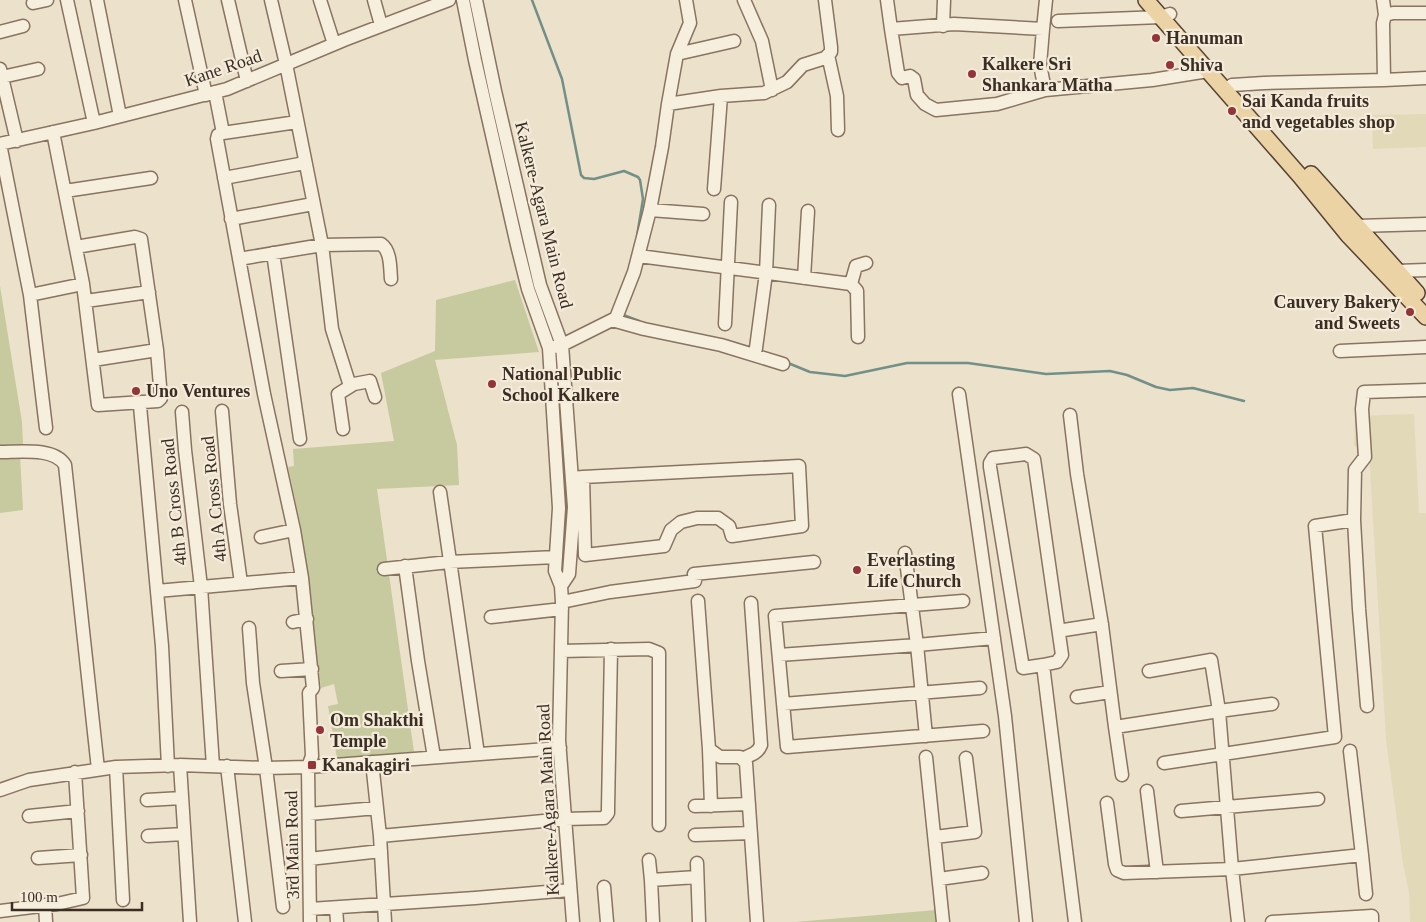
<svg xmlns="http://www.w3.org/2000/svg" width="1426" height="922" viewBox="0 0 1426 922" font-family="Georgia,serif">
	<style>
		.farmland { fill: #e2d9b9 }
		.green { fill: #c7ca9f }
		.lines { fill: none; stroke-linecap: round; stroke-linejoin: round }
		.stream { stroke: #729087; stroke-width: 2.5 }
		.minor-casing { stroke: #887460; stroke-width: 15 }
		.major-casing { stroke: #574233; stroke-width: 18 }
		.minor { stroke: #f7efde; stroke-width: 12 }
		.major { stroke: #ecd3a6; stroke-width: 15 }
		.poi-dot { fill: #933439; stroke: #f4ebda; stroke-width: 2 }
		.labels { text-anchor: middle; stroke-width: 4.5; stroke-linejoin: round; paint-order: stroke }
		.poi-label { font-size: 18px; font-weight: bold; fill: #3a2d22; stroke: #f4ebda; text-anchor: start }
		.street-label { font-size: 18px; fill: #3a2d22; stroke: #f4ebda }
	</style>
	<rect width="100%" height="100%" fill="#ece1cb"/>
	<!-- farmland -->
	<path class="farmland" d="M1426 114V147L1373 149 1372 115Z
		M1414 414 1419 513H1426V922H1410L1409 892 1403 864 1386 740 1369 451 1354 446 1355 416Z"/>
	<!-- green -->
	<path class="green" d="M515 280 539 352 435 360 457 445 459 485 377 489 414 752 337 758 328 706 338 704 334 684 321 688 300 523 288 467 294 466 293 449 394 441 381 373 435 351 436 300Z
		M0 286 22 422 23 445H0Z
		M0 455H20L23 510 0 513Z
		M936 910 937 922H795Z"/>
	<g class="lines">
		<!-- stream -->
		<path class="stream" d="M532 0 562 79 581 175 584 178 594 179 624 171 638 177 640 180 643 199 637 236
			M621 314 639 321
			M788 363 810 372 845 376 907 363H968L1046 374 1110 371 1127 375 1156 387 1170 390 1193 388 1244 401"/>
		<!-- minor casing -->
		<g class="minor-casing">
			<path id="minor" d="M67 0 94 123
				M97 0 120 116
				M185 0 206 95
				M228 0 247 81
				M271 0 286 64 322 245 332 329 350 386
				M320 0 334 44
				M374 0 381 25
				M463 0 475 60 517 245 528 289 549 348 559 508 555 571 561 586 562 602 559 740 573 922
				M476 0 495 91 540 285 562 345 574 507 569 574 561 586
				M744 0 762 41 772 90
				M887 0 891 29 954 24 1043 29 1046 0
				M1383 0 1385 15
				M33 3 47 0
				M1058 21 1161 17 1170 14
				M943 26 944 0
				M891 29 898 73 902 78 910 76 914 79 917 95 925 104 936 110 997 104 1045 90
				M1043 29 1040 65 1045 90 1152 80 1208 71
				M0 32 23 26
				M677 54 734 41
				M828 55 837 96 838 130
				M0 69 17 141
				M2 77 38 69
				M1384 80 1426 78
				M1225 90 1232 85 1264 83 1384 80 1383 23 1385 15 1393 13H1426
				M215 92 223 133
				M668 104 721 96 764 93 787 82 803 65 825 58 831 52V47L825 0
				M297 122 223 133 218 135 217 139 264 394 294 530 302 578 313 688 309 693 312 756 308 767 310 922
				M53 132 83 284 98 405 158 401 161 398 157 350 141 239 135 237 76 247
				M0 144 94 123 227 89 344 40 449 0
				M0 144 30 295 46 428
				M224 178 305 163
				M714 189 721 96
				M65 191 151 178
				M650 210 703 214
				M231 219 313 204
				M1353 230 1357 226 1426 224
				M273 253 300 439
				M639 256 851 284
				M239 259 322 245 381 244C391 251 390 267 391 279
				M1397 271 1426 270
				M804 278 808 211
				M851 284 857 291 858 337
				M851 284 856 266 866 263
				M30 295 83 284
				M86 301 149 292
				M612 320 644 329 721 345 783 364
				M725 324 731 202
				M554 347 562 345 616 318 634 272 650 210 662 147 668 104 677 54 690 23 686 0
				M1340 351 1426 347
				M754 355 756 348 766 273 769 205
				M93 360 157 350
				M959 394 1005 716 1026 922
				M140 406 162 646 168 766
				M222 411 230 504 241 583
				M182 412 185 450 201 587 213 766
				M1070 415 1077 474 1102 625 1115 727 1219 711 1232 869 1238 922
				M343 429 338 394 354 384 370 381 375 397
				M0 452C19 452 54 447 65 465L98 769
				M572 478 583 477 799 466 802 526 732 536 729 526 718 518H697L681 522 671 530 664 546 585 555 583 477
				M440 492 478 754
				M1354 520 1355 470 1365 457 1362 409 1364 392 1426 390
				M261 537 294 530
				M405 566 418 661 434 757
				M384 569 449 562 556 557
				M157 591 302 578
				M698 601 709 749 720 757H740L746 763 757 922
				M963 601 775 616 787 747 983 731
				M562 602 610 592 695 581 694 574 814 562
				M491 617 562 609
				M293 622 307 619
				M249 628 253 683 266 768 283 907
				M1064 630 1102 624
				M561 651 649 649 659 653V825
				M779 655 917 645 905 553
				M1043 665 1057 662 1062 655 1034 459 1026 454 993 458 990 463V467L1023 668 1043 665 1075 922
				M281 671 312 669
				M1149 671 1211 660 1219 711 1272 704
				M1077 697 1110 692
				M783 704 980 688
				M1115 727 1122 775
				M926 736 917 645 994 638
				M709 749 711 806
				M926 757 943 922
				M744 758C751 755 758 753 761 745L751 603
				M372 762 380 836 385 922
				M1164 763 1335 737 1315 526 1354 520 1359 609 1367 706
				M180 765 190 922
				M227 766 245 922
				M116 767 123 900
				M0 790 29 780 116 767 180 765 266 768 308 767 560 748
				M1147 791 1157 872
				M147 800 182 798
				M1107 803 1115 864 1117 870 1124 873 1232 869 1362 855 1350 751
				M695 806 749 804
				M1181 811 1318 799
				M309 814 377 808
				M29 816 78 811
				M695 835 751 833
				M148 836 184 834
				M380 836 565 819 604 818 608 813V809L611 649
				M935 837 975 832 966 758
				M1362 855 1366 894
				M38 858 81 855
				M309 859 381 851
				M649 860 651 880
				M697 863 699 922
				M939 879 982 873
				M604 887 607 922
				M45 905 46 922
				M336 908 337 922
				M310 909 475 898 570 890
				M0 911 57 904 83 898 75 772
				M653 922 651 880 697 877
				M1272 922 1372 916V922"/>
		</g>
		<!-- major casing -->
		<g class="major-casing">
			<path id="major" d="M1146 0 1300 176 1348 235 1426 317
				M1311 174 1417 293"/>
		</g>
		<!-- minor -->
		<use href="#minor" class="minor"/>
		<!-- major -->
		<use href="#major" class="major"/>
	</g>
	<!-- markers -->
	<g class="poi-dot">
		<circle cx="1156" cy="38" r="5"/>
		<circle cx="1170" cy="65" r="5"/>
		<circle cx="972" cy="74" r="5"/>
		<circle cx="1232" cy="111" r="5"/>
		<circle cx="1410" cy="312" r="5"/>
		<circle cx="492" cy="384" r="5"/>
		<circle cx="136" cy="391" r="5"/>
		<circle cx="857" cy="570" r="5"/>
		<circle cx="320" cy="730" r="5"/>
		<rect x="307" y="760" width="10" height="10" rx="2.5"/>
	</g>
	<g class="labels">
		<!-- poi labels -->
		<g class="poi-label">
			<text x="1166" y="44">Hanuman</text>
			<text x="982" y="70">Kalkere Sri<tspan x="982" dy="21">Shankara Matha</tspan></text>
			<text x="1180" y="71">Shiva</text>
			<text x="1242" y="107">Sai Kanda fruits<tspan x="1242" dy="21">and vegetables shop</tspan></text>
			<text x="1400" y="308" text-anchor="end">Cauvery Bakery<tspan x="1400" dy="21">and Sweets</tspan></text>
			<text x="502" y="380">National Public<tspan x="502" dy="21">School Kalkere</tspan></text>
			<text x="146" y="397">Uno Ventures</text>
			<text x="867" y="566">Everlasting<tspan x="867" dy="21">Life Church</tspan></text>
			<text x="330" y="726">Om Shakthi<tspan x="330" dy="21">Temple</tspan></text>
			<text x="322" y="771">Kanakagiri</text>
		</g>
		<!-- street labels -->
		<g class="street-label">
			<text transform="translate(223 68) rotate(-19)" y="6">Kane Road</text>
			<text transform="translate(544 215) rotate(76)" y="6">Kalkere-Agara Main Road</text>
			<text transform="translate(214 499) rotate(-96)" y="6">4th A Cross Road</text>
			<text transform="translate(174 502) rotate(-96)" y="6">4th B Cross Road</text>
			<text transform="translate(548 800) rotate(-93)" y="6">Kalkere-Agara Main Road</text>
			<text transform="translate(292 845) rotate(-91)" y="6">3rd Main Road</text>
		</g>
	</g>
	<!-- scale -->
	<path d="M12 902v8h130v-8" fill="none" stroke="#3a2d22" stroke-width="2.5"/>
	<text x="20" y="902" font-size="15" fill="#3a2d22" stroke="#f4ebda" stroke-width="4" paint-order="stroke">100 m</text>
</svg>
